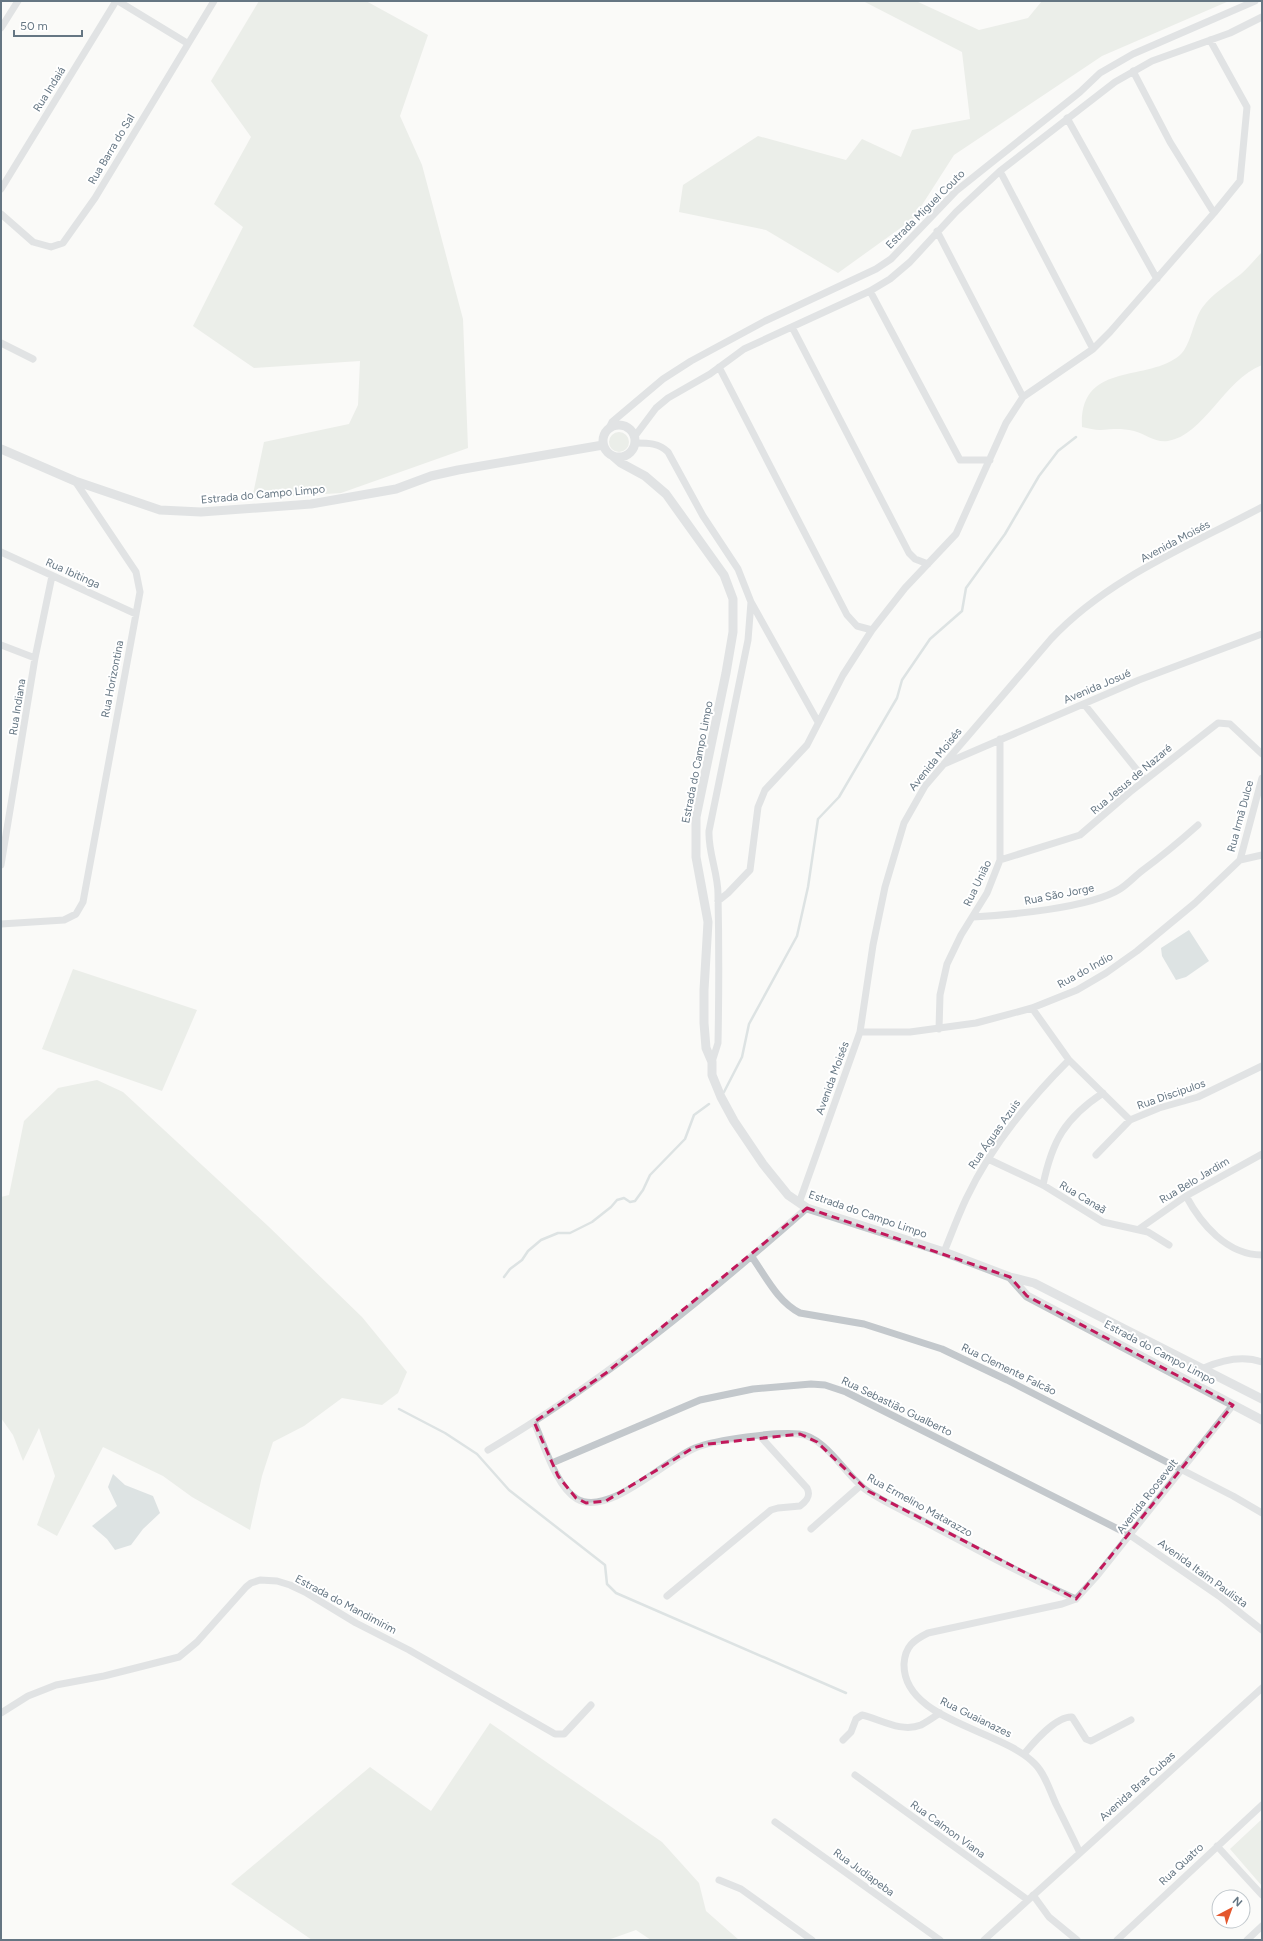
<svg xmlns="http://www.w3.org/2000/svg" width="1263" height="1941" viewBox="0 0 1263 1941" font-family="Figtree,sans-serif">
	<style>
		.green { fill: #dadfd7 }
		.water { fill: #bbc7cb }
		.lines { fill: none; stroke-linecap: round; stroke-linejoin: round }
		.stream { stroke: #bbc7cb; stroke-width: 2.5 }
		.minor { stroke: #c3c8cc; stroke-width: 7 }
		.tertiary { stroke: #c3c8cc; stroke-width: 9 }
		.marked { fill: none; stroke: #c2185b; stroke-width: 3; stroke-dasharray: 8 5; stroke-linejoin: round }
		.labels { text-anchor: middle; stroke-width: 4; stroke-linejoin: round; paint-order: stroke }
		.street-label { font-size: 11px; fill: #657683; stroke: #fff }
	</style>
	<rect width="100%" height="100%" fill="#fafaf8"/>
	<!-- green -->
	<path class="green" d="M259 1H366L428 35 400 116 422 165 463 319 468 448 341 493 252 499 264 442 349 424 358 405 360 361 254 368 193 326 243 227 214 204 251 137 211 81Z
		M863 1H916L979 30 1028 18 1042 1H1229L1102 56 954 155 913 219 838 273 766 230 679 212 683 185 758 136 846 160 862 139 901 157 912 130 970 119 962 52Z
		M1262 252V365C1224 380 1204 435 1168 441 1155 443 1146 434 1134 431 1121 428 1113 429 1100 430 1095 430 1088 428 1082 427 1079 360 1148 383 1180 355 1191 345 1193 321 1202 308 1212 294 1227 285 1241 274 1248 268 1255 259 1262 252Z
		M609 442a10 10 0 1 1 20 0a10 10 0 1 1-20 0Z
		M73 969 197 1010 162 1091 42 1049Z
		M97 1080 123 1092 268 1226 362 1317 407 1372 398 1393 382 1405 342 1398 304 1426 273 1442 262 1476 250 1530 192 1497 163 1476 103 1447 57 1536 37 1525 55 1476 39 1428 23 1461 13 1435 1 1418V1197L9 1195 24 1121 58 1088Z
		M490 1723 662 1842 699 1883 706 1911 739 1940H651L636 1930 608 1940H312L231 1884 370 1767 431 1811Z
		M1262 1819V1886L1230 1849Z"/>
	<!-- water -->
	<path class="water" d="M1189 930 1209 961 1186 977 1176 980 1162 956 1161 948Z
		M113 1474 125 1485 153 1496 160 1513 143 1529 131 1545 115 1550 107 1539 92 1526 117 1506 108 1487Z"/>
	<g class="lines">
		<!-- stream -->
		<path class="stream" d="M724 1092 742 1057 749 1024 797 936 808 887 818 819 839 797 897 698 902 680 930 639 962 611 966 588 1005 534 1039 476 1058 451 1076 437
			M504 1277 510 1269 522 1260 528 1251 541 1240 558 1233H570L592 1222 611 1207 617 1200 624 1198 630 1202 635 1201 643 1190 650 1175 685 1139 694 1115 709 1104
			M399 1409 445 1433 477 1454 509 1490 605 1565 607 1584 616 1593 846 1693"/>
		<!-- minor -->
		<path class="minor" d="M118 1 187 43
			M1 28 18 1
			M1133 71 1170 142 1214 213
			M1067 118 1157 279
			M1000 171 1093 349
			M1 189 116 1
			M1 214 33 242 51 247 63 243 95 198 214 1
			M937 231 1023 397
			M870 291 960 460H990
			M792 327 909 553 915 559 928 564
			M1 343 33 359
			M719 367 847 615 857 626 872 630
			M609 428 612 422 663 379 691 361 765 321 876 269 891 259 956 191 1080 92 1100 73 1133 54 1255 1
			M635 436 656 408 668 398 710 374 744 349 870 291 890 279 910 262 956 212 1000 171 1115 82 1152 61 1230 33 1262 17
			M636 443C648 443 659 443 668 452L703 516 738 569 751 602 748 640 709 831C708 852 718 873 718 894 719 943 719 993 718 1043L712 1062
			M1 552 136 614
			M751 602 818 722
			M1 645 35 658
			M1084 704 1145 780
			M944 764 1139 680 1262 634
			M1000 860 1080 835 1130 792 1218 723 1230 724 1262 754
			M1240 860 1262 778
			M1 865 35 658 52 576
			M718 901 728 893 750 870 758 807 765 790 807 745 843 675 872 630 905 588 956 534 1006 423 1023 397 1093 349 1110 332 1214 213 1240 181 1247 107 1210 40
			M973 917C1009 915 1090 908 1120 889 1128 884 1135 876 1143 870 1162 856 1180 841 1198 825
			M1 924 64 920 76 914 83 902 136 614 140 592 136 572 75 481
			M1032 1008 1069 1060 1130 1120
			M939 1029 940 995 947 964 961 935 987 893 1000 860V739
			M860 1032H910L976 1023 1032 1008 1077 990 1106 973 1137 951 1195 903 1240 860 1262 855
			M1096 1155 1130 1120 1159 1108 1198 1097 1262 1066
			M988 1159 1043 1185 1103 1222 1148 1232 1169 1245
			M1043 1185C1052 1141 1065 1118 1103 1093
			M1186 1196C1201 1224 1227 1255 1262 1255
			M799 1203 860 1032 873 945 885 887 904 823 925 786 1051 639C1108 578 1189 546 1262 507
			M1139 1229 1186 1196 1262 1154
			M944 1252C951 1235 958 1216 966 1199 991 1146 1028 1101 1069 1060
			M752 1257C766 1277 778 1302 800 1313L864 1324 942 1349 1007 1380 1233 1496 1262 1513
			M1204 1368C1222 1360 1242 1355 1262 1362
			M534 1422C544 1444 556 1487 577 1499 609 1517 665 1460 695 1448 718 1439 775 1432 799 1434 826 1437 845 1475 866 1490 888 1505 915 1516 938 1529 984 1553 1029 1578 1076 1599
			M488 1450C603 1382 707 1296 807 1208
			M552 1463 700 1400 753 1389 811 1384 825 1385 846 1392 1130 1535 1219 1596 1262 1630
			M811 1529 860 1486
			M667 1596 771 1510 778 1508 800 1506C807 1501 811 1496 807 1488L760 1436
			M1 1713 28 1696 56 1685 104 1676 179 1657 197 1642 246 1587 251 1583 260 1580 277 1581 290 1585 305 1592 356 1623 409 1650 555 1734H564L591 1705
			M843 1740 851 1732 856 1719 862 1715C880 1719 901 1733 921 1725 927 1722 934 1717 940 1713
			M1024 1754C1034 1742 1056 1716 1072 1717L1086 1739 1091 1741 1131 1720
			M855 1775 1028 1900
			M775 1822 940 1940
			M1217 1846 1262 1895
			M1080 1853C1072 1836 1064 1820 1056 1804 1050 1791 1045 1774 1035 1764 1002 1729 903 1721 904 1664 905 1646 914 1640 928 1633L1062 1604 1076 1599 1096 1577 1233 1405
			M719 1880 741 1889 812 1940
			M1033 1895 1049 1917 1077 1940
			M984 1940 1262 1688
			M1117 1940 1262 1805
			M1247 1940 1262 1926"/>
		<!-- tertiary -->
		<path class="tertiary" d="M603 441a16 16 0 1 1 32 0a16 16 0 1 1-32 0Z
			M1 449 75 481 160 510 201 512 311 504 396 489 431 476 458 470 603 445
			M613 456 621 463 645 476 666 494 724 575 733 599V632L726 673 696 817V857L708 922 704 990V1023L706 1048 712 1062V1075L721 1097 734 1121 763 1164 788 1195 807 1208 944 1252 1010 1277 1034 1283 1262 1399
			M1010 1277 1027 1296 1262 1420"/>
	</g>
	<!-- marked area -->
	<path d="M0 0H1263V1941H0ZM807 1208 1010 1277 1027 1296 1233 1405 1076 1599 868 1491 817 1442 800 1434 708 1444 693 1448 606 1501 586 1503 576 1498 558 1476 534 1422 606 1373Z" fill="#fafaf8" fill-opacity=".55" fill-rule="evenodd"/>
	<path class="marked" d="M807 1208 1010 1277 1027 1296 1233 1405 1076 1599 868 1491 817 1442 800 1434 708 1444 693 1448 606 1501 586 1503 576 1498 558 1476 534 1422 606 1373Z"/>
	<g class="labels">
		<!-- street labels -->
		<g class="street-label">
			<text transform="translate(49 89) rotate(-58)" y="4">Rua Indaiá</text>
			<text transform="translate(111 149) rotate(-59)" y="4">Rua Barra do Sal</text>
			<text transform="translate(925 209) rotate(-45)" y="4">Estrada Miguel Couto</text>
			<text transform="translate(263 494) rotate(-5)" y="4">Estrada do Campo Limpo</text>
			<text transform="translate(1175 541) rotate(-28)" y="4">Avenida Moisés</text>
			<text transform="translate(73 573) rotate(24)" y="4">Rua Ibitinga</text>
			<text transform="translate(112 679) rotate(-79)" y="4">Rua Horizontina</text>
			<text transform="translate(1097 686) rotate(-23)" y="4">Avenida Josué</text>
			<text transform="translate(17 707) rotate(-81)" y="4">Rua Indiana</text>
			<text transform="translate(935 759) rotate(-51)" y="4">Avenida Moisés</text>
			<text transform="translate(697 762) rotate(-79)" y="4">Estrada do Campo Limpo</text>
			<text transform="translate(1131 779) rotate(-40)" y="4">Rua Jesus de Nazaré</text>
			<text transform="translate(1240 816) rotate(-75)" y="4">Rua Irmã Dulce</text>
			<text transform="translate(977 883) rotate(-64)" y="4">Rua União</text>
			<text transform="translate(1059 894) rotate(-11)" y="4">Rua São Jorge</text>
			<text transform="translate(1085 970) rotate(-29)" y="4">Rua do Indio</text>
			<text transform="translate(832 1078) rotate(-70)" y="4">Avenida Moisés</text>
			<text transform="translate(1171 1094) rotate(-19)" y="4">Rua Discipulos</text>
			<text transform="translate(994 1134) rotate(-55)" y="4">Rua Águas Azuis</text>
			<text transform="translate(1194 1180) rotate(-31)" y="4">Rua Belo Jardim</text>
			<text transform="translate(1083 1197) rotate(31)" y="4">Rua Canaã</text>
			<text transform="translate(868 1214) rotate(19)" y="4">Estrada do Campo Limpo</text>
			<text transform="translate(1160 1352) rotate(28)" y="4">Estrada do Campo Limpo</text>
			<text transform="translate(1009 1369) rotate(26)" y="4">Rua Clemente Falcão</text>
			<text transform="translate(897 1406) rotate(26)" y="4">Rua Sebastião Gualberto</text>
			<text transform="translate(1147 1496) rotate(-52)" y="4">Avenida Roosevelt</text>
			<text transform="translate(920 1505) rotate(29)" y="4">Rua Ermelino Matarazzo</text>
			<text transform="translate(1203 1573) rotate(36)" y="4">Avenida Itaim Paulista</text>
			<text transform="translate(346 1604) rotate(28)" y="4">Estrada do Mandimirim</text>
			<text transform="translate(976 1717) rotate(26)" y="4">Rua Guaianazes</text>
			<text transform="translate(1137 1786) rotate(-42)" y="4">Avenida Bras Cubas</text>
			<text transform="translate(948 1829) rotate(36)" y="4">Rua Calmon Viana</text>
			<text transform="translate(1181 1864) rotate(-43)" y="4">Rua Quatro</text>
			<text transform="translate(864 1872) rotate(36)" y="4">Rua Judiapeba</text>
		</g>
	</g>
	<!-- border -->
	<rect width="1263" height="1941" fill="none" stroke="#657683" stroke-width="4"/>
	<!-- north arrow -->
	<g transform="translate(1231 1909) rotate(41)"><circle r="19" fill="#ffffff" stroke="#c1c8cd"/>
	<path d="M0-3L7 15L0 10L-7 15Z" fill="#e4572e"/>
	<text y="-6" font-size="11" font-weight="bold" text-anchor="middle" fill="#657683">N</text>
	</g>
	<!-- scale -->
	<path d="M14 30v6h68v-6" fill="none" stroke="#657683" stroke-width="2"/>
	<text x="20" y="30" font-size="12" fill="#657683" stroke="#ffffff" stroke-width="3" paint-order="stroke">50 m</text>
</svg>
